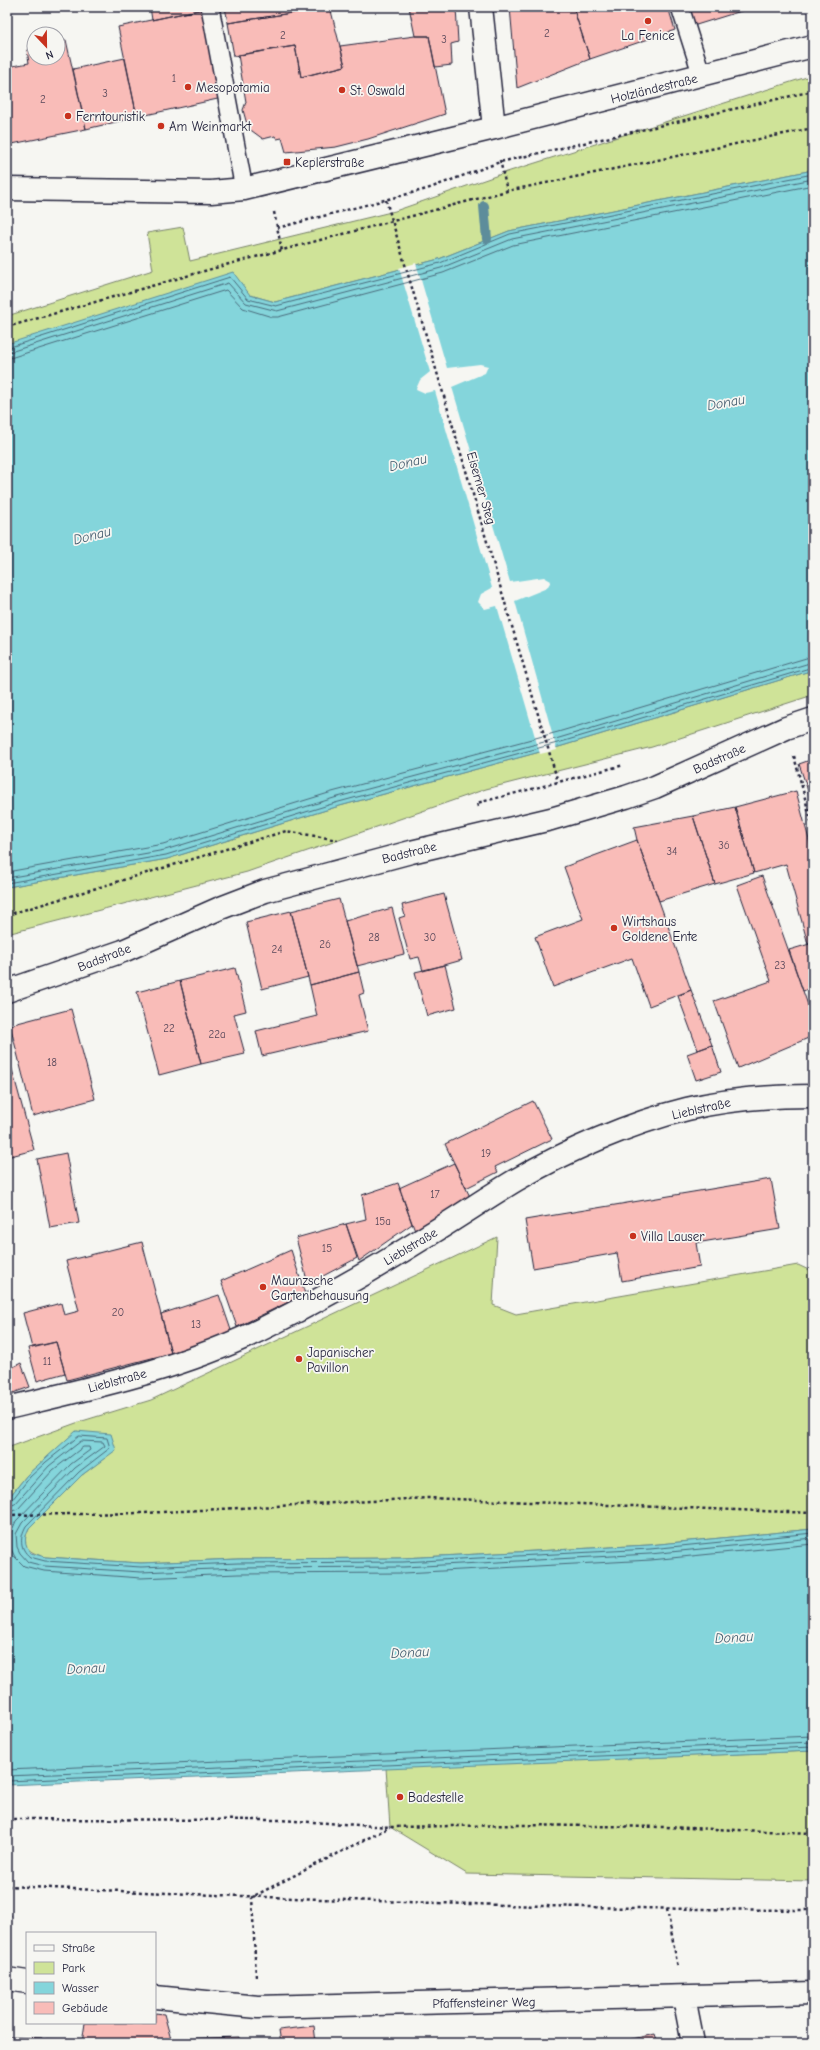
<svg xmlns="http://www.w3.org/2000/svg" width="820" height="2050" viewBox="0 0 820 2050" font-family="'Comic Neue',sans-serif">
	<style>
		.green { fill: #cfe398; stroke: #78826a }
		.water { fill: #84d5db; stroke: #5d8d9b }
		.pier { fill: #f6f6f2 }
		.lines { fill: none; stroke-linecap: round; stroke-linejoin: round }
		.shore { stroke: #496a7b; stroke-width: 1 }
		.stream { stroke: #5d8d9b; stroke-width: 10 }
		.building { fill: #f9bcb8; stroke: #22223b }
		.lane-casing { stroke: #22223b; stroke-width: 20 }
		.street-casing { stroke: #22223b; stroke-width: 25 }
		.path { stroke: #22223b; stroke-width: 2.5; stroke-dasharray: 3 3; stroke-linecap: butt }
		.lane { stroke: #f6f6f2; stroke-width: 17 }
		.street { stroke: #f6f6f2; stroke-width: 22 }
		.path-bridge { stroke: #22223b; stroke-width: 2.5; stroke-dasharray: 3 3; stroke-linecap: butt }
		.poi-dot { fill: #c8321e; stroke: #f6f6f2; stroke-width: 1.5 }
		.labels { text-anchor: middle; stroke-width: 3.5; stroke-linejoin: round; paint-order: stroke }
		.number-label { font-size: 11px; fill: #58485a }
		.poi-label { font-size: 13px; fill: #22223b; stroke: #f6f6f2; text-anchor: start }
		.street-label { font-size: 13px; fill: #22223b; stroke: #f6f6f2 }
		.water-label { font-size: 14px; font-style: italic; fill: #3f586b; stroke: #f6f6f2 }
	</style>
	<rect width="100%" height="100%" fill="#f6f6f2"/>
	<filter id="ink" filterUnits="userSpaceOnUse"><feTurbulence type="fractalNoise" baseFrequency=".025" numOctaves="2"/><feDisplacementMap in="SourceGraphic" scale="8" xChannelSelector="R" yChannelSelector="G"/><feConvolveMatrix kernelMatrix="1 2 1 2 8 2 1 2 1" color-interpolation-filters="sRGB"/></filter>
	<g filter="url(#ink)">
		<!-- green -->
		<path class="green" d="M813 75V170L509 231 439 259 275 302 250 295 7 344V316L153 270 147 233 183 227 190 261 395 211 507 172Z
			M813 670V695L652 747 486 789 247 872 7 934V887L167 859 336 807 562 746Z
			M497 1237 493 1305 516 1314 798 1265 813 1272V1529L649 1545 403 1558 238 1559 141 1563 45 1557C28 1552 20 1547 29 1528L82 1475 115 1450 77 1431 27 1475 7 1500V1448L79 1422 151 1400Z
			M813 1751V1881L467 1874 390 1827 386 1768Z"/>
		<!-- water -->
		<path class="water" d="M813 170V670L562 746 336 807 167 859 7 887V344L233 272 250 295 275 302 439 259 509 231Z
			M76 1431 111 1434 116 1450 82 1475 29 1528C24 1538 24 1544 31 1553L45 1557 141 1563 238 1559 403 1558 649 1545 813 1529V1751L7 1785V1500L27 1475Z"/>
		<!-- pier -->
		<path class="pier" d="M416 263 447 368 480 364 488 366 485 373 452 387 510 582 544 577 551 581 547 588 515 601 557 750 540 754 497 606 485 609 478 602 481 594 492 588 435 391 425 393 416 389 420 380 430 372 399 268Z"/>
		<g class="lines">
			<!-- shore -->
			<path class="shore" d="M7 348 230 277 248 299 276 306 440 263 510 234 813 174
				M7 353 228 283 246 303 277 311 441 268 512 239 813 179
				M7 359 226 290 243 308 272 317H278L443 273 513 245 813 185
				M7 872 163 844 332 792 558 732 813 656
				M7 878 165 850 334 798 559 738 813 662
				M7 883 166 855 335 803 561 742 813 667
				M7 1502 12 1500 30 1477 46 1462 79 1436 107 1438 110 1448 79 1472 26 1526C20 1537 19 1548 30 1557L45 1561 141 1567 238 1563 403 1562 650 1549 813 1533
				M7 1507 15 1504 49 1466 81 1441 103 1442 105 1446 75 1468 22 1523 16 1534 17 1547 20 1553 28 1562 44 1566 141 1572 238 1568 404 1567 650 1554 813 1538
				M7 1513 18 1509 53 1470 83 1447H89L90 1450 71 1464 16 1521 10 1535 11 1549 15 1557 24 1566 44 1571 141 1578 238 1574 404 1573 651 1560 813 1544
				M7 1770 813 1736
				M7 1776 813 1742
				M7 1781 813 1747"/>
			<!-- stream -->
			<path class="stream" d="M484 206 487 239"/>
		</g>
		<!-- building -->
		<path class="building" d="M150 7H203V9L152 20Z
			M225 7H329L228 23Z
			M330 7 345 66 301 77 295 46 234 56 228 23Z
			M409 7H456L458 42 451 44 452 65 435 67 429 36H415Z
			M510 7H573L590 59 517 88Z
			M573 7H668L675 30 590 59Z
			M688 7H736L738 12 693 26Z
			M736 7H755L738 12Z
			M203 9 222 98 137 117 118 27Z
			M415 36H429L445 114 368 139 336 147 286 152 282 138 277 139 275 136 263 139 248 128 243 110 246 102 238 55 295 46 301 77 345 66 340 46Z
			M66 40 86 129 7 145V67L29 63 27 50 34 48V58H58V42Z
			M125 58 137 117 86 129 73 69Z
			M813 759V806L799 764Z
			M796 791 813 855V943L808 944 786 864 754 873 735 807Z
			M735 807 754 873 715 884 693 816Z
			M693 816 715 884 659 901 637 840 634 827Z
			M637 840 691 990 649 1006 632 958 553 987 535 937 583 919 564 867Z
			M762 876 813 1019V1036L738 1068 714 1001 771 981 737 885Z
			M444 894 462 960 423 971 419 957 410 959 399 918 405 916 402 905Z
			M339 899 359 972 310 985 291 911Z
			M392 908 404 954 357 966 345 921Z
			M291 911 308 977 262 989 246 922Z
			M813 943V987L803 991 789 950Z
			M445 965 456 1008 427 1016 415 972Z
			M235 968 246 1011 234 1014 245 1054 201 1064 180 981Z
			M359 972 364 993 359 995 368 1031 262 1056 256 1031 317 1016 310 985Z
			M180 981 201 1064 159 1075 137 992Z
			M691 990 712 1045 698 1050 678 996Z
			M71 1009 95 1099 33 1116 10 1025Z
			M712 1045 721 1072 696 1080 687 1054Z
			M7 1051 34 1150 7 1157Z
			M533 1101 552 1139 495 1167 498 1172 466 1188 445 1144Z
			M66 1153 79 1223 50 1228 37 1159Z
			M454 1163 472 1201 415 1231 399 1188Z
			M771 1179 780 1229 696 1243 700 1267 622 1281 617 1253 533 1268 525 1220Z
			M398 1183 412 1224 359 1261 346 1224 366 1219 362 1195Z
			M346 1224 357 1258 308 1284 296 1238Z
			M142 1242 171 1353 67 1380 56 1342 32 1348 23 1313 61 1303 64 1315 79 1311 66 1261Z
			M291 1250 305 1294 237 1327 221 1281Z
			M219 1295 232 1333 171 1353 161 1314Z
			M56 1342 65 1373 37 1381 28 1348Z
			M21 1363 30 1387 7 1395V1370Z
			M7 1913 11 1915 7 1924Z
			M155 2013 164 2014 172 2043H82L85 2023H155Z
			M314 2026 316 2043H281L279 2030Z
			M655 2034 658 2043H614Z
			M7 2037 42 2038V2043H7Z
			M239 2037V2043H178V2039Z
			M47 2039 82 2040V2043H47Z"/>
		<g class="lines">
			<!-- lane casing -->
			<g class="lane-casing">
				<path id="lane" d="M210 7 244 189
					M680 7 702 76"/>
			</g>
			<!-- street casing -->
			<g class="street-casing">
				<path id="street" d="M481 7 494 128
					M7 189 211 192 244 189 494 128 813 46
					M7 991 123 951 218 909 265 891 411 852 551 819 626 797 655 787 786 728 813 719
					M7 1408C96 1387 189 1367 270 1325 324 1298 376 1268 427 1236 457 1218 486 1198 516 1180 566 1151 630 1123 687 1109 728 1099 771 1096 813 1096
					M7 1979 27 1982
					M155 1997 258 2007 813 1993
					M684 1997 693 2043"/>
			</g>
			<!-- path -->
			<path class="path" d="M500 160 507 191
				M274 212 282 251
				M277 228 427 189 500 162 813 91
				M7 327 229 264 507 191 813 128
				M794 756 813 829
				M478 807 477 803 493 799 624 765
				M7 915 286 831 338 840
				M7 1515 144 1513 428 1498 813 1513
				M7 1819 280 1820 390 1827 518 1825 664 1827 813 1833
				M7 1886C276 1898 544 1909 813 1910
				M667 1909 678 1968
				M256 1977 252 1897 390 1827"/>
			<!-- lane -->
			<use href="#lane" class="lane"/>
			<!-- street -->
			<use href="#street" class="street"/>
			<!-- path-bridge -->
			<path class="path-bridge" d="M386 200 558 782"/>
		</g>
	</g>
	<!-- markers -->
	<g class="poi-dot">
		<circle cx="648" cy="21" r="4"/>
		<circle cx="188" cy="87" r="4"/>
		<circle cx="342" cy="90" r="4"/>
		<circle cx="68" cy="116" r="4"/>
		<circle cx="161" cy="126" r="4"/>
		<rect x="283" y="158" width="8" height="8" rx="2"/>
		<circle cx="614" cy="928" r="4"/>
		<circle cx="633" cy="1236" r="4"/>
		<circle cx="263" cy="1287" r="4"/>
		<circle cx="299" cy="1359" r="4"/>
		<circle cx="400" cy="1797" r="4"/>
	</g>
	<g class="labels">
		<!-- number labels -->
		<g class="number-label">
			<text x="547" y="37">2</text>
			<text x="283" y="39">2</text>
			<text x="444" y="43">3</text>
			<text x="174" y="82">1</text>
			<text x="105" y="97">3</text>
			<text x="43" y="103">2</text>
			<text x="724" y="849">36</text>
			<text x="672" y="855">34</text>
			<text x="374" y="941">28</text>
			<text x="430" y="941">30</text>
			<text x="325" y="948">26</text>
			<text x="277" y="953">24</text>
			<text x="780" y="969">23</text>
			<text x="169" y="1032">22</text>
			<text x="217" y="1038">22a</text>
			<text x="52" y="1066">18</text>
			<text x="486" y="1157">19</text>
			<text x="435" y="1198">17</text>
			<text x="383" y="1225">15a</text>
			<text x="327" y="1252">15</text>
			<text x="118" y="1316">20</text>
			<text x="196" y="1328">13</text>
			<text x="47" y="1365">11</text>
		</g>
		<!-- poi labels -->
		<g class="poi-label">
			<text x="648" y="40" text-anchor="middle">La Fenice</text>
			<text x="196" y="92">Mesopotamia</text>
			<text x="350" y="95">St. Oswald</text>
			<text x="76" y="121">Ferntouristik</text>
			<text x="169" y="131">Am Weinmarkt</text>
			<text x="295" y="167">Keplerstraße</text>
			<text x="622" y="926">Wirtshaus<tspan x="622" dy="15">Goldene Ente</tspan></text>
			<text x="641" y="1241">Villa Lauser</text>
			<text x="271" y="1285">Maunzsche<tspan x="271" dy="15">Gartenbehausung</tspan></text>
			<text x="307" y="1357">Japanischer<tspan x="307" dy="15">Pavillon</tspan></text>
			<text x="408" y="1802">Badestelle</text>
		</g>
		<!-- street labels -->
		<g class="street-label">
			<text transform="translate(654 88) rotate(-14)" y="5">Holzländestraße</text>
			<text transform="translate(482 488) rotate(74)" y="5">Eiserner Steg</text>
			<text transform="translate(719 758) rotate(-24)" y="5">Badstraße</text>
			<text transform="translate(409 852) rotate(-14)" y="5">Badstraße</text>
			<text transform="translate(104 957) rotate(-21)" y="5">Badstraße</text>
			<text transform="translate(701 1108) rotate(-13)" y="5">Lieblstraße</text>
			<text transform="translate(410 1246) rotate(-31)" y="5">Lieblstraße</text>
			<text transform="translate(117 1380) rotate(-15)" y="5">Lieblstraße</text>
			<text transform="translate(484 2002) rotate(-1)" y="5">Pfaffensteiner Weg</text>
		</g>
		<!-- water labels -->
		<g class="water-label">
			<text transform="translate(726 402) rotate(-10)" y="5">Donau</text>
			<text transform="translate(408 462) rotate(-13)" y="5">Donau</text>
			<text transform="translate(92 535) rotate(-14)" y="5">Donau</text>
			<text transform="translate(734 1637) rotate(-3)" y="5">Donau</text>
			<text transform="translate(410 1652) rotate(-3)" y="5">Donau</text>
			<text transform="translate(86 1668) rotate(-3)" y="5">Donau</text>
		</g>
	</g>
	<!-- margin -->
	<rect width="820" height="2050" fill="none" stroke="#f6f6f2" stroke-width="24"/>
	<rect x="12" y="12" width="796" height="2026" fill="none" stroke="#22223b" stroke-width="1.5" filter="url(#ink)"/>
	<!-- legend -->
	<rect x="26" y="1932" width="130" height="92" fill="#f6f6f2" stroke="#a1a1a9"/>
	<rect x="34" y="1945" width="20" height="6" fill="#f6f6f2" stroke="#a1a1a9"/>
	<text x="62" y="1952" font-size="12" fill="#22223b">Straße</text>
	<rect x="34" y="1962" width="20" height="12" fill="#cfe398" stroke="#a1a1a9"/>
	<text x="62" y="1972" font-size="12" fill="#22223b">Park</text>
	<rect x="34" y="1982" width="20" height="12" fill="#84d5db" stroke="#a1a1a9"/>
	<text x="62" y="1992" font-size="12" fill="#22223b">Wasser</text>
	<rect x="34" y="2002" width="20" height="12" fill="#f9bcb8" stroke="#a1a1a9"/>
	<text x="62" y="2012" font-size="12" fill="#22223b">Gebäude</text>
	<!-- north arrow -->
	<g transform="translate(46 46) rotate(158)"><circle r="19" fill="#f6f6f2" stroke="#a1a1a9"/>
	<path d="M0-3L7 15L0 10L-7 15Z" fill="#c8321e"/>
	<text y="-6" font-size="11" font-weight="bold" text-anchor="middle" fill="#22223b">N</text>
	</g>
</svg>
